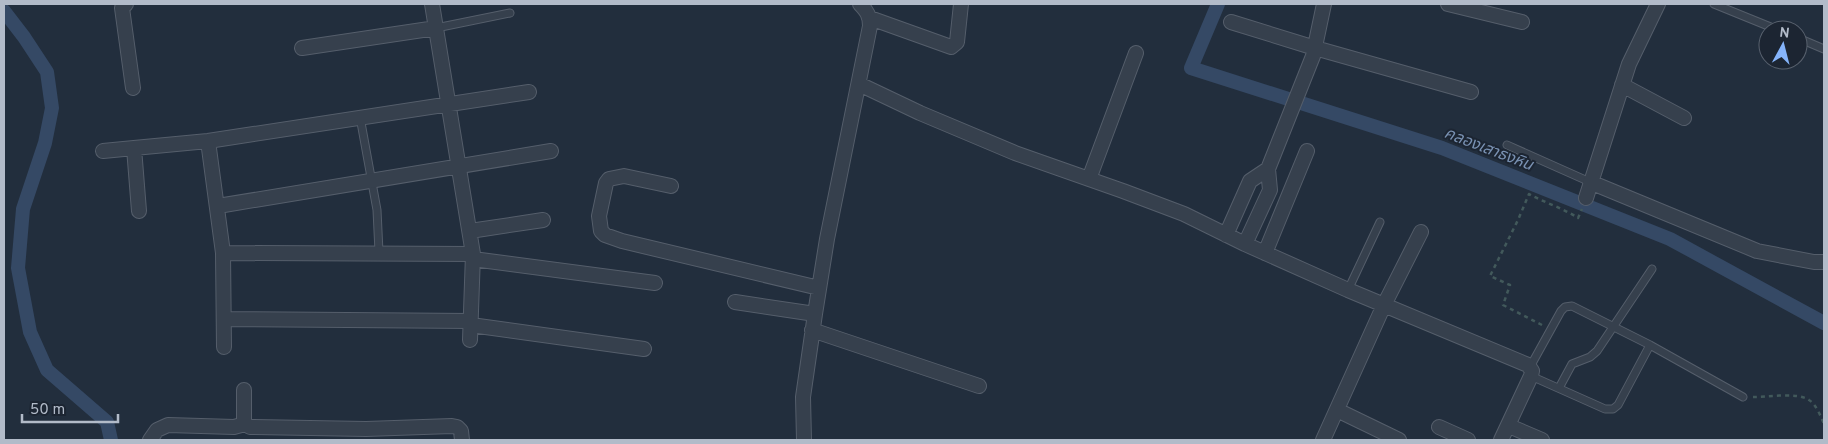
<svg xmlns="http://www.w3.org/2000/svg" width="1828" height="444" viewBox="0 0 1828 444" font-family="Overpass,'Noto Sans Thai',sans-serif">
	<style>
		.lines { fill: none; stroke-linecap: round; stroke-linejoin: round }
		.canal { stroke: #354965; stroke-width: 14 }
		.lane-casing { stroke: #555e6b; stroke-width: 9 }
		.street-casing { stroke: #555e6b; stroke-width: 16 }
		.path { stroke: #42595b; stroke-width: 2.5; stroke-dasharray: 4 4; stroke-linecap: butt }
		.lane { stroke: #36404d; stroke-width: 7 }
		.street { stroke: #36404d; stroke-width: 14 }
		.labels { text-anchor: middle; stroke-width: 4; stroke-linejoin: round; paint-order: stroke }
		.water-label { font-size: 16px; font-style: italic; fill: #7991b2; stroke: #1c2532 }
	</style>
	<rect width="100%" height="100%" fill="#222e3d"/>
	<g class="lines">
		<!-- canal -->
		<path class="canal" d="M1218 4 1191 68 1442 148 1670 239 1824 323
			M4 11 24 37 47 72 52 108 45 143 23 209 18 268 30 332 47 370 107 422 111 440"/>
		<!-- lane casing -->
		<g class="lane-casing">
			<path id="lane" d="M1714 4 1778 30
				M436 28 510 13
				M1798 38 1824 49
				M360 117 377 210 379 252
				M1507 145 1590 182
				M1348 290 1380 222
				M1530 367 1561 311 1565 307 1572 306 1650 345
				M1531 376 1605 409H1613L1618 405 1650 345 1743 397
				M1559 388 1572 364 1590 357 1597 351 1652 269"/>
		</g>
		<!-- street casing -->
		<g class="street-casing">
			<path id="street" d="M126 4 122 8 133 88
				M432 4 473 254 470 340
				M1448 4 1522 22
				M870 18 951 47 957 42 961 4
				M1231 22 1315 48 1471 92
				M302 48 436 28
				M859 84 920 113 1015 153 1123 191 1184 214 1245 244 1348 290 1528 365 1532 371 1531 376 1501 440
				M1622 85 1684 118
				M208 141 223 253 224 347
				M103 151 134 148
				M1268 169 1313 56 1324 4
				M1089 179 1136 53
				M1590 182 1757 251 1814 262H1824
				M671 186 624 176 609 179 606 183 599 216 601 231 605 235 622 241 819 288
				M1586 198 1629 64 1658 4
				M218 206 551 151
				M139 211 134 148 208 141 529 92
				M470 231 543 220
				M1226 235 1250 181 1268 169 1270 190 1245 244
				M223 253 473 254
				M1265 253 1307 151
				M473 259 655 283
				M735 302 815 314
				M224 319 471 321
				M471 325 644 349
				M812 330 979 386
				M244 390V420L245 424 250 427 366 429 452 426 457 427 461 431 462 440
				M1337 410 1399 440
				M1509 426 1542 440
				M1439 427 1468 440
				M150 440 157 430 168 425 234 427 245 424
				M804 440 803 397 815 314 827 239 870 26C870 16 867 11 860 4
				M1323 440 1384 305 1421 232"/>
		</g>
		<!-- path -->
		<path class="path" d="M1542 325 1503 305 1510 285 1490 276 1518 220 1529 194C1545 203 1563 208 1578 218L1582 209
			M1753 397C1767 397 1798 392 1809 400 1816 404 1821 417 1824 424"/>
		<!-- lane -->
		<use href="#lane" class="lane"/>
		<!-- street -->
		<use href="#street" class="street"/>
	</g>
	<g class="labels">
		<!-- water labels -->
		<g class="water-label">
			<text transform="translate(1489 148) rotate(21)" y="6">คลองเสาธงหิน</text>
		</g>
	</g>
	<!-- border -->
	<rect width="1828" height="444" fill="none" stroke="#b2bbc9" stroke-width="10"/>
	<!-- north arrow -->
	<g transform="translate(1783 45) rotate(7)"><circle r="24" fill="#1c2532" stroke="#58616e"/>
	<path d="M0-4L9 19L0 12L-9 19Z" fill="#85b4fb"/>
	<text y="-8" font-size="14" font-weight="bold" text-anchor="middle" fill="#b2bbc9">N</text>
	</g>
	<!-- scale -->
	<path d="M22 414v8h96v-8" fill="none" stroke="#b2bbc9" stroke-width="2.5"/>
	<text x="30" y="414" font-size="15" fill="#b2bbc9" stroke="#1c2532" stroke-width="4" paint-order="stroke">50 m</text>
</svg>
